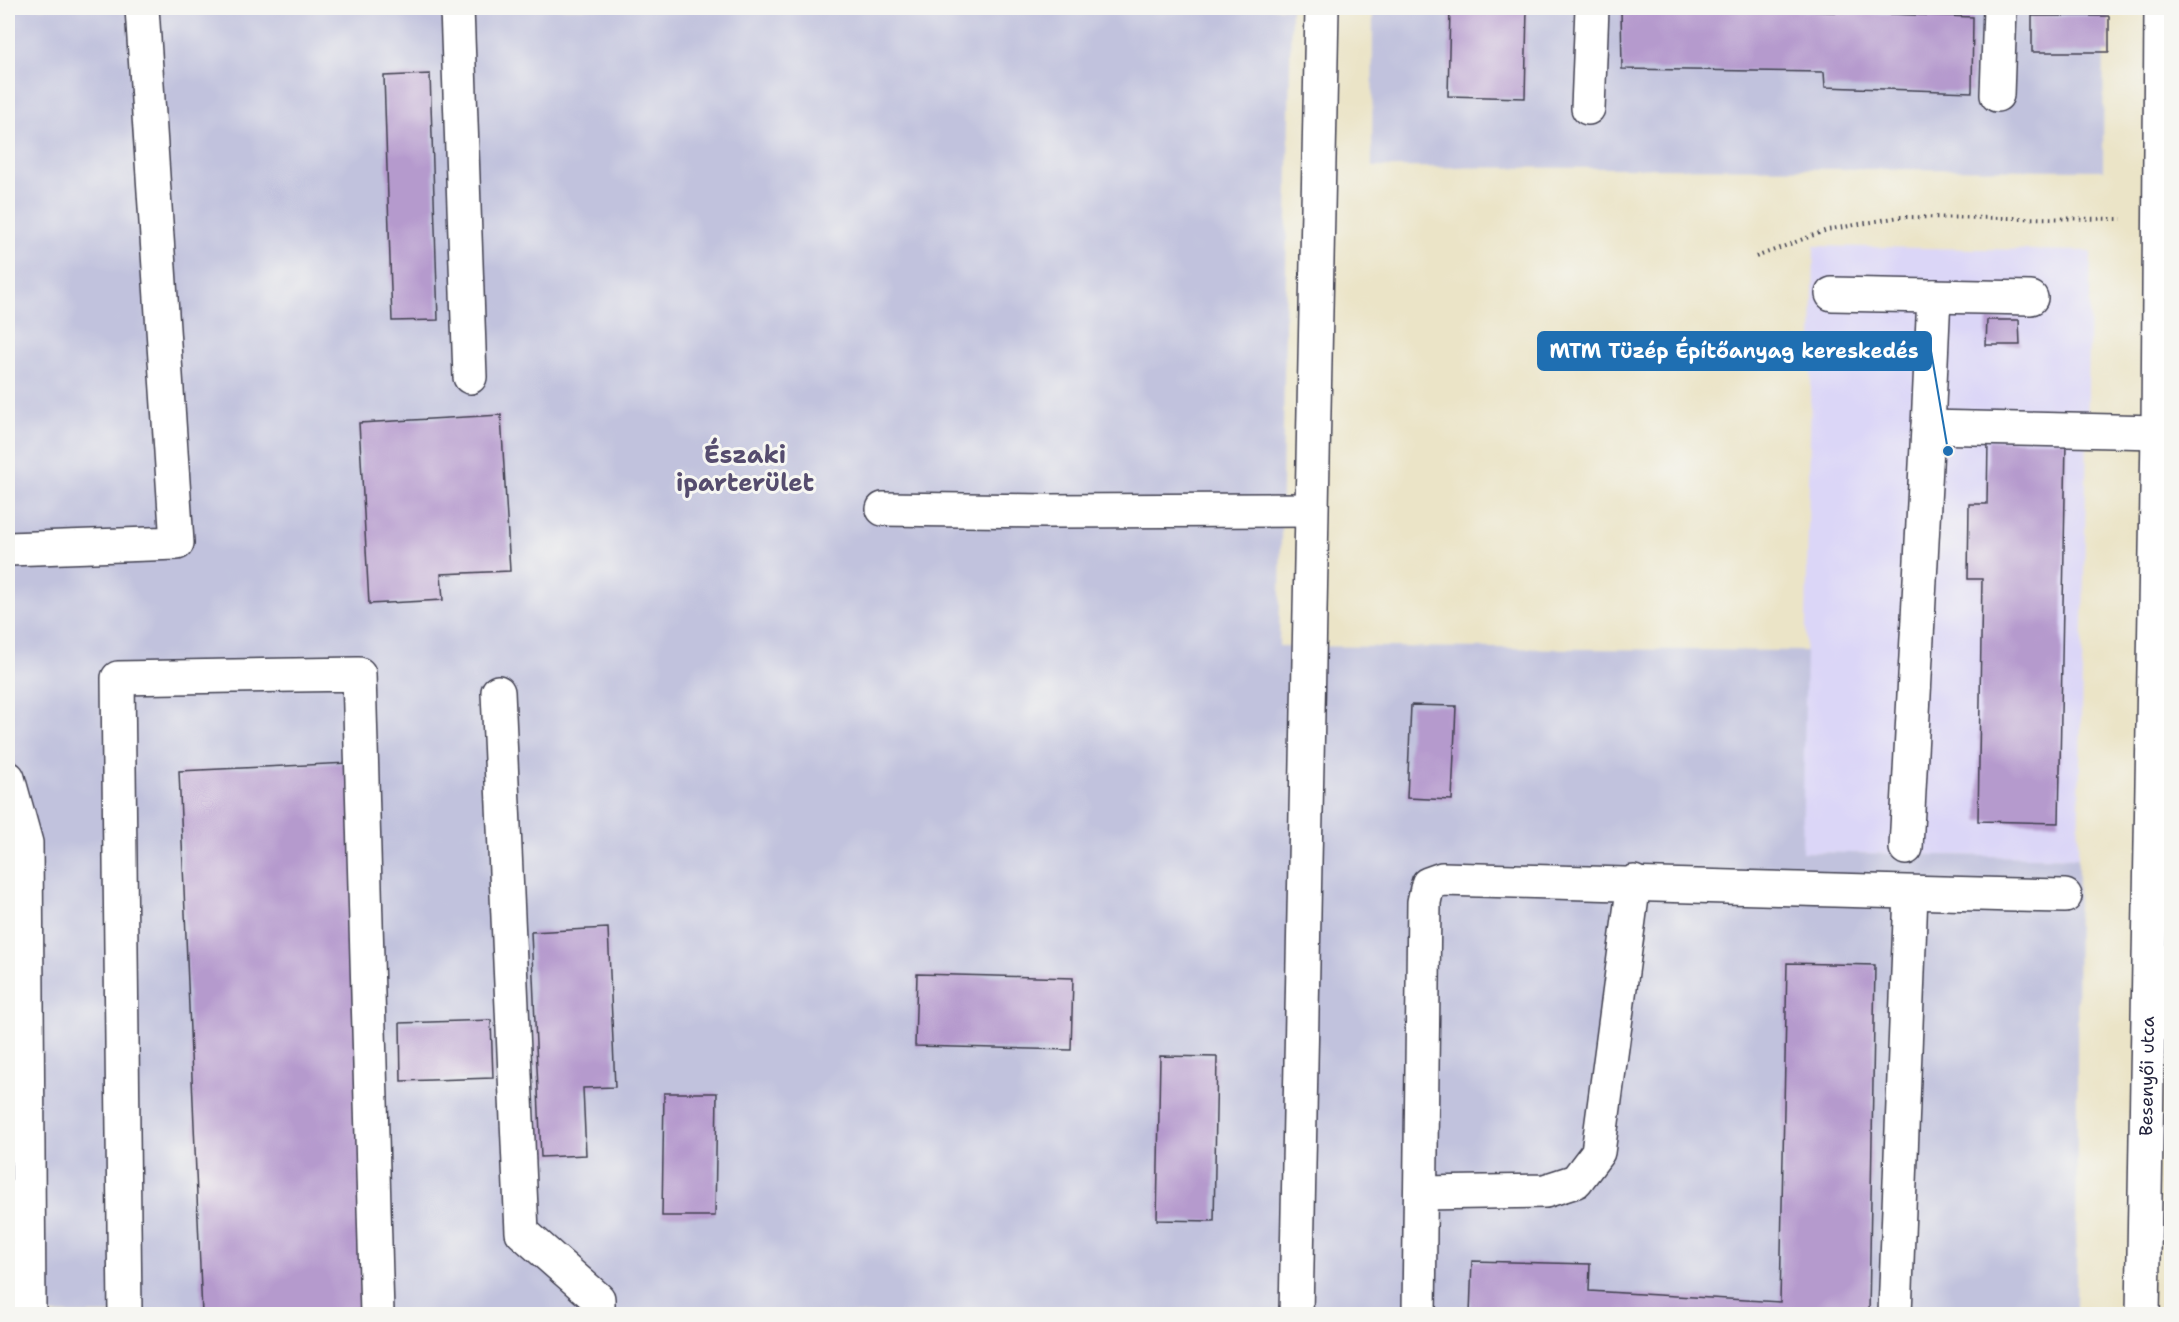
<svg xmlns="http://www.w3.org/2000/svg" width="2179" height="1322" viewBox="0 0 2179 1322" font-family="'Shantell Sans',sans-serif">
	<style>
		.built { fill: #dbd6f7 }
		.industrial { fill: #c1c2dd }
		.building { fill: #b59acd }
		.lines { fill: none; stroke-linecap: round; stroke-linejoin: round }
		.minor-casing { stroke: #403f50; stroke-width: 36 }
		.path { stroke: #403f50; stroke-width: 4; stroke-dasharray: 1.5 4.5; stroke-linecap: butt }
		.minor { stroke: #fff; stroke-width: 33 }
		.labels { text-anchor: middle; stroke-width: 6; stroke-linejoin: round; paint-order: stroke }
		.street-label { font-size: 18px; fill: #22223b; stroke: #f6f6f2 }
		.district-label { font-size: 24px; font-weight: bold; fill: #554c6e; stroke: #f6f6f2 }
		.leader { fill: none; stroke: #1f6fb2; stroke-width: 2 }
		.callout-dot { fill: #1f6fb2; stroke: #f6f6f2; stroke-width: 2 }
		.callout { fill: #1f6fb2; stroke: #1f6fb2; stroke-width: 2 }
		.callout-label { font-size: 20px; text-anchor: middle; font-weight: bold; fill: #fff }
	</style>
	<rect width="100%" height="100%" fill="#f6f6f2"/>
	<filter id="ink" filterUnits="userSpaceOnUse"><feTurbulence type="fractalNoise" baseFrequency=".0167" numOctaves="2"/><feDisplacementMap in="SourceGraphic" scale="12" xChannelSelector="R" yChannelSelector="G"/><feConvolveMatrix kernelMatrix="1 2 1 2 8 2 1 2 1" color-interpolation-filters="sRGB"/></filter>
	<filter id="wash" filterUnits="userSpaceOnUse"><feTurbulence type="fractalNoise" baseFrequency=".008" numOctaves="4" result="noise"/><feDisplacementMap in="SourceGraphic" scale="24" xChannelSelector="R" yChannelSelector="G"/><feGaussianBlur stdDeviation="1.35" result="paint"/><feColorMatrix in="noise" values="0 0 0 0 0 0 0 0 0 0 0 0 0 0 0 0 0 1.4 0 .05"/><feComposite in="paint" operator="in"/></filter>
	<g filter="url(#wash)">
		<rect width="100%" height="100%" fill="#ebe4c7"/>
		<!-- built -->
		<path class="built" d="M1814 246 2091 251 2078 858 1801 852Z"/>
		<!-- industrial -->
		<path class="industrial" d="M8 8H1291L1279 646 1806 651 1802 852 2078 858 2076 1314H8Z
			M1373 8H2104L2103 170 1372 167Z"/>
		<g id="blocks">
			<!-- building -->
			<path class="building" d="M1450 8H1527L1525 98 1448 96Z
				M1621 8H1726L1973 17 1972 92 1825 87 1824 72 1622 69Z
				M2032 16H2109V52H2032Z
				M430 74 438 320 392 321 384 76Z
				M1987 320H2019L2020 345H1986Z
				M501 415 510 571 441 574 443 600 369 604 359 423Z
				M1988 440 2066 441 2059 823 1978 821 1982 579H1968L1969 504H1987Z
				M1411 705 1456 706 1452 800 1407 798Z
				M349 763 373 1314H202L179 771Z
				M608 928 615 1087 583 1088 586 1155 541 1157 531 932Z
				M1787 963 1875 965 1869 1314H1470L1472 1261 1590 1264 1589 1291 1780 1302Z
				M917 974 1073 978 1071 1050 915 1046Z
				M491 1020 493 1078 401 1081 400 1023Z
				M1160 1056 1217 1057 1214 1221 1157 1220Z
				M664 1093H717L715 1216H662Z"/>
		</g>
	</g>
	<g filter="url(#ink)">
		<use href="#blocks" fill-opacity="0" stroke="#403f50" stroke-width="1.5"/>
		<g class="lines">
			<!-- minor casing -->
			<g class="minor-casing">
				<g id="minor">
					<path d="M457 8 470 377"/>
					<path d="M1997 95 2000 8"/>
					<path d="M1588 108 1592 8"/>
					<path d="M1832 294 2031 298"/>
					<path d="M1928 427 1934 296"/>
					<path d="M883 509 1049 511 1311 510"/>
					<path d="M8 549 177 543 142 8"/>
					<path d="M498 692 522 1232 598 1299V1314"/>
					<path d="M8 778 26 843 29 1314"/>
					<path d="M1906 848 1928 427 2158 432"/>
					<path d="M1421 1193 1545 1191 1576 1181 1598 1152 1634 882"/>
					<path d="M125 1314 118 678 359 674 377 1314"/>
					<path d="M1296 1314 1322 8"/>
					<path d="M1419 1314 1424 902 1428 884 1442 879C1649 883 1857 892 2065 896"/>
					<path d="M1895 1314 1911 893"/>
					<path id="s1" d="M2143 1314 2158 432 2161 8"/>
				</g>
			</g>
			<!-- path -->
			<path class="path" d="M1756 257 1827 230 1899 217 2122 219"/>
			<!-- minor -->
			<use href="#minor" class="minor"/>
		</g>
	</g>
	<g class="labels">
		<!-- street labels -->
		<g class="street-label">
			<text dy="6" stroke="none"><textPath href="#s1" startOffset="238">Besenyői utca</textPath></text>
		</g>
		<!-- district labels -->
		<g class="district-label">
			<text x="745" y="463">Északi<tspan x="745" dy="28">iparterület</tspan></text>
		</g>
	</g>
	<!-- callouts -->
	<path class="leader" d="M1948 451L1931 351"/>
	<circle class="callout-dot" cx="1948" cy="451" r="6"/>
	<rect class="callout" x="1538" y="332" width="393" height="38" rx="6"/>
	<g class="callout-label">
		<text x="1734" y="358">MTM Tüzép Építőanyag kereskedés</text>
	</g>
	<!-- margin -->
	<rect width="2179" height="1322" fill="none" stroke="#f6f6f2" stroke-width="30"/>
</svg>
